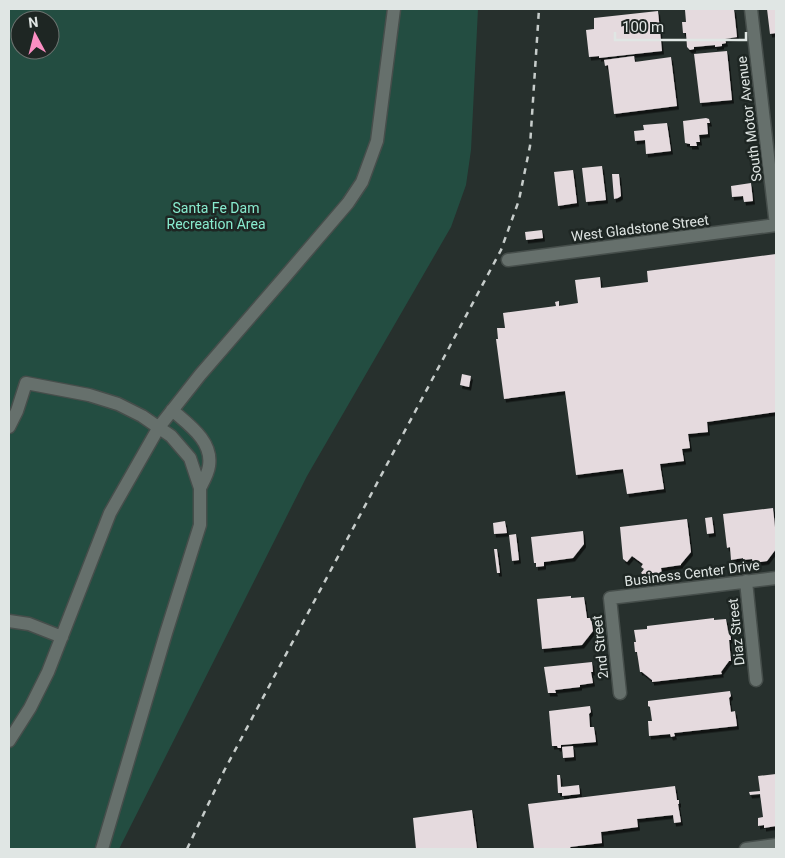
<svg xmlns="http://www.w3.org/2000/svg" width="785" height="858" viewBox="0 0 785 858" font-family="Roboto,sans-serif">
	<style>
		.green { fill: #234d41; fill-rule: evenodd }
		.building { fill: #e5dade; filter: url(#shadow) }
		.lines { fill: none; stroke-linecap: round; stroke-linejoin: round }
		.minor-casing { stroke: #464e4b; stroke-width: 15 }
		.minor { stroke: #66706c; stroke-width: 12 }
		.rail { stroke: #c6ccca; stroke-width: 2.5; stroke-dasharray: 6 6; stroke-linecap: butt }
		.labels { text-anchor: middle; stroke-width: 5; stroke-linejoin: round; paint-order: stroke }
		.street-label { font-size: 14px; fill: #e0e6e4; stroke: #1e2623 }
		.park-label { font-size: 14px; fill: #88ebce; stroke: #1e2623 }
	</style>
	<defs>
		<filter id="shadow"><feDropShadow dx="2" dy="3.5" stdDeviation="0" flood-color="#0009"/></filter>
	</defs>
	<rect width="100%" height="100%" fill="#27302d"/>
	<!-- green -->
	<path class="green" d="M9 9H478L471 150 466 185 451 227 307 476 119 849H9ZM20 20H50V50H20Z"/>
	<!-- building -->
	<path class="building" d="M690 9H734L737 37 725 39 726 43 722 44V46L715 47V45L694 47V49L690 50 687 47 686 33H683L682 22H686L685 10Z
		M767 9H776V33L770 34Z
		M658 11 662 51 599 58V56L589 57 586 30 594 29V18Z
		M727 51 732 100 700 103 694 54Z
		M634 56 635 62 671 57 677 106 614 114 608 65 605 66 604 60Z
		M706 118 709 119 710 123H707L708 134 699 135 700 142H696L697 146H690V144L685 143 683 121Z
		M667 123 671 151 646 154 645 140 635 141 634 131 644 130 643 125Z
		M602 166 606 200 586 202 582 168Z
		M573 170 577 203 558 206 554 172Z
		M612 174H619L621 196 618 198 614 199Z
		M751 183 753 201 744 202 743 196 732 197 731 186Z
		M581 229 583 237 575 238 574 230Z
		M542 230 543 238 526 240 525 232Z
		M776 254V412L707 422 708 432 688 434 690 448 682 449 684 461 660 464 664 489 627 494 623 469 576 475 565 391 504 399 496 339H498L497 328H505L503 313 556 306 555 302 559 301V306L578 303 575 280 600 277 601 288 648 282 647 271Z
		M462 374 471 376 469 387 460 385Z
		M773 508 776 537V549L767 561 753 563 752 559 743 560V558L731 560 730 547 727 548 723 514Z
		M712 517 714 533 707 534 705 518Z
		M687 519 691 552 681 564V565L661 568 662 574 645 576 641 573 644 569 641 567 643 564 632 556 627 562 623 559 620 527Z
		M505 521 507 533 494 534 493 523Z
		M583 531 584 544 573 558 544 562V566L536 567V563H534L531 537Z
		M516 534 519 560 512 561 509 535Z
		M494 549H497L500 573H497Z
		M571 596V598L584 597 587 618H591L593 631 582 645 542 649 537 599Z
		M714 618V620L726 619 728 631 730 630 731 640H729L731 661H729L721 672 722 674 652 682V680L642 672H640L637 652H635L634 642H636L634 630 647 629V626Z
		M592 662 593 672H591L593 683 580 685V687L555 690 556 693H548L544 667Z
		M730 691 731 696 729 698 731 712 735 711 737 726 674 733 675 736 671 737 670 734 649 736 648 721H652L650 707 648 706V701Z
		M590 706 591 712 589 714 590 727H594L596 742 561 745V748H558L557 746H552L549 711Z
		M573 746 574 757 563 758 562 747Z
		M776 774V826L764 828V825L758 826V818L763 817 760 794 750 795 749 792 760 791 758 776Z
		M557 775H560L561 787 579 785 580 794 562 796V793H558Z
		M675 786 677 800H679V804H678L681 822 674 823 673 815 637 819 638 827 601 832 602 843 570 847 571 849H534L528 804Z
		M472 810 477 849H416L413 818Z"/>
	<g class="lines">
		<!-- minor casing -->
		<g class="minor-casing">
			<path id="minor" d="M751 9 776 225
				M508 260 776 225
				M172 410C189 425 213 441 209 466 208 474 203 482 200 488
				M9 427 17 411 26 383 89 395 118 404 142 416 171 436 190 458 200 488V525L166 633 102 849
				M746 581 756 680
				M9 621 29 624 62 637
				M620 693 610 598 776 578
				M9 741 30 708 48 672 110 513 159 427 200 375 283 279 348 203 362 182 377 141 394 9
				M746 849 776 845"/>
		</g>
		<!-- minor -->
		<use href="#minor" class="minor"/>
		<!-- rail -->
		<path class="rail" d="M187 849 224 771 501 250 519 200 530 146 539 9"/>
	</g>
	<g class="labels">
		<!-- street labels -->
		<g class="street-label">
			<text transform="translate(749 119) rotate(-97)" y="5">South Motor Avenue</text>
			<text transform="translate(640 228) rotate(-7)" y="5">West Gladstone Street</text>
			<text transform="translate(692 573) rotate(-7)" y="5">Business Center Drive</text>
			<text transform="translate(736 632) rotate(-96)" y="5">Diaz Street</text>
			<text transform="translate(600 647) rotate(-96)" y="5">2nd Street</text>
		</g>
		<!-- park labels -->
		<g class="park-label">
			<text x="216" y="213">Santa Fe Dam<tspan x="216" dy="16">Recreation Area</tspan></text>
		</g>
	</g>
	<!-- border -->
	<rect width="785" height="858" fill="none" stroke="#e0e6e4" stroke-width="20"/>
	<!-- north arrow -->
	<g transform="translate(35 35) rotate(353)"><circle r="24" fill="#1e2623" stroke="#6c7370"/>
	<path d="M0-4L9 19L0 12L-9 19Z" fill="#fb8fc3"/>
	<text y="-8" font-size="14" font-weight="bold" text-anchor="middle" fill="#e0e6e4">N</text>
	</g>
	<!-- scale -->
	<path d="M615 32v8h131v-8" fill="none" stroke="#e0e6e4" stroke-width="2.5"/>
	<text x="622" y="32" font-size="15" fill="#e0e6e4" stroke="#1e2623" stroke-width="4" paint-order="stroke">100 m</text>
</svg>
